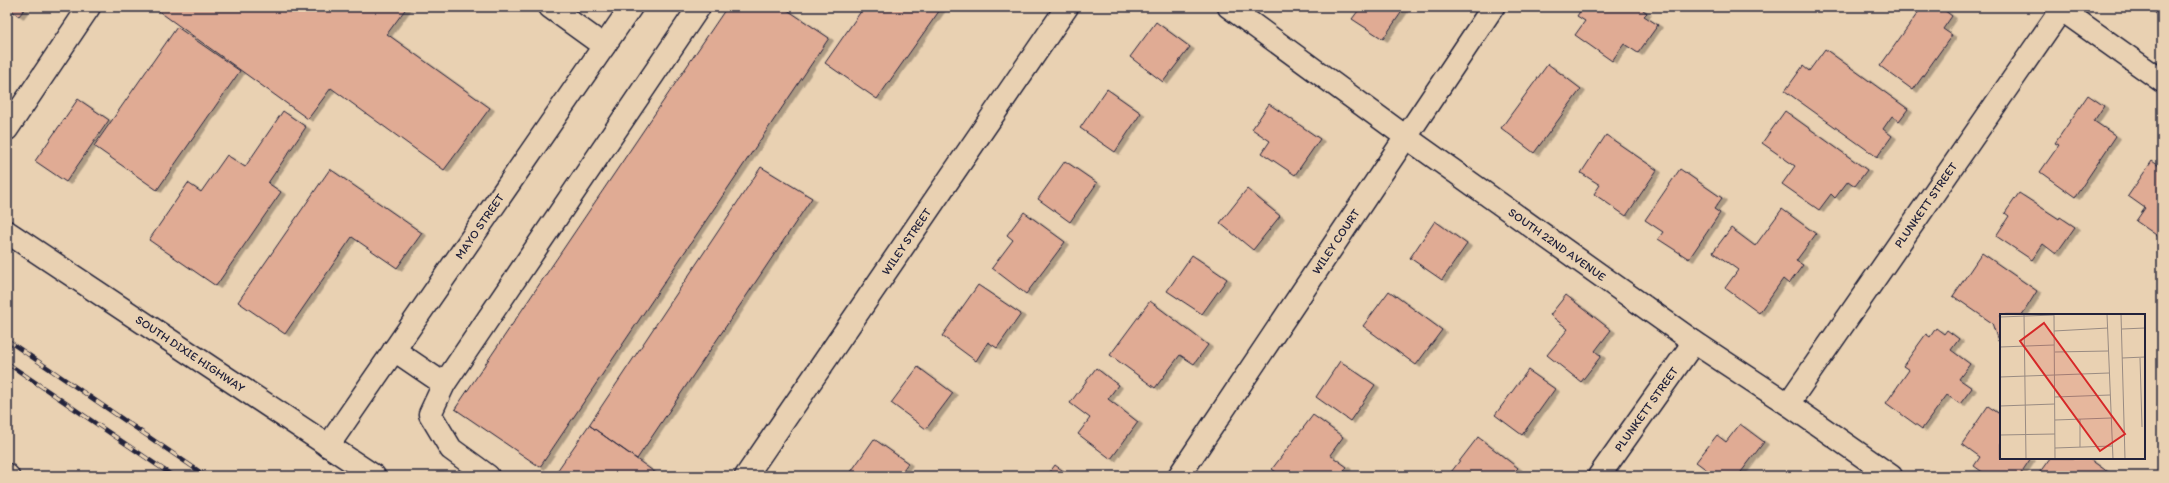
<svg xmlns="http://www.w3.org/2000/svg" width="2169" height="483" viewBox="0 0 2169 483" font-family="Itim,sans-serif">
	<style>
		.building { fill: #e0ab94; stroke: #22223b; filter: url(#shadow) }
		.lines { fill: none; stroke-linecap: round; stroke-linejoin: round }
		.minor-casing { stroke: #22223b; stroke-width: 25 }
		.major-casing { stroke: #22223b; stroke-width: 25 }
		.minor { stroke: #e9d1b2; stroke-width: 22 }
		.major { stroke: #e9d1b2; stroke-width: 22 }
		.rail-casing { stroke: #22223b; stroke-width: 4.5 }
		.rail { stroke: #e9d1b2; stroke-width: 3; stroke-dasharray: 9; stroke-linecap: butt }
		.labels { text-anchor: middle; stroke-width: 4; stroke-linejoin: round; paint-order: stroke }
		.street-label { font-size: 12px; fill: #22223b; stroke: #e9d1b2 }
		.inset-road { fill: none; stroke: #998b82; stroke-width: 1 }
		.view { fill: #d62828; fill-opacity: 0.15; stroke: #d62828; stroke-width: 2 }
		.inset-edge { fill: none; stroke: #22223b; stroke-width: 2 }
	</style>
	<defs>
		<filter id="shadow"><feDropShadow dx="4.5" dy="2.5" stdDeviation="0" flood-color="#0004"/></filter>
	</defs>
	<rect width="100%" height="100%" fill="#e9d1b2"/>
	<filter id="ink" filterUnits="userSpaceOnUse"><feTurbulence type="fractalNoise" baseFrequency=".025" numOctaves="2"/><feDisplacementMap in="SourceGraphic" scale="8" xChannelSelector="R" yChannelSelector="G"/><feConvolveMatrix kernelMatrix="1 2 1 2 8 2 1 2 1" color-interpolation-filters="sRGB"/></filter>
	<g filter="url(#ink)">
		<!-- building -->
		<path class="building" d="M7 7H26L19 16Z
			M153 7H407L387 34 490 108 444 170 331 88 308 119Z
			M727 7H783L829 38 540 467 455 409Z
			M864 7H942L877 99 825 63Z
			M1361 7H1405L1383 39 1352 19Z
			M1583 7H1639L1647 13 1644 16 1658 25 1638 53 1624 44 1612 61 1575 35 1585 21 1577 16Z
			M1922 7H1940L1952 16 1943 29 1952 35 1913 90 1880 66Z
			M2147 7H2162V18Z
			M1156 22 1190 47 1163 82 1130 57Z
			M177 27 240 71 157 190 94 146Z
			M1825 49 1908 109 1899 121 1892 116 1883 129 1892 136 1877 157 1785 91 1803 66 1809 71Z
			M1548 64 1581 89 1534 153 1501 128Z
			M1107 89 1141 113 1115 152 1080 128Z
			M2088 95 2104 106 2094 121 2116 136 2075 197 2040 172 2059 145 2055 143Z
			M78 99 109 120 66 182 35 161Z
			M1269 104 1320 139 1295 175 1262 153 1270 141 1252 129Z
			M283 111 306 127 268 183 281 192 216 286 149 240 188 183 201 192 227 155 245 167Z
			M1785 111 1867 170 1855 186 1848 181 1835 198 1831 194 1819 210 1782 184 1795 166 1762 143Z
			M1606 135 1657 170 1626 216 1594 194 1600 185 1581 173Z
			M1065 161 1097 183 1070 222 1038 199Z
			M2152 161 2162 168V239L2136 221 2145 208 2128 196Z
			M761 167 812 198 637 459 589 425Z
			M330 169 422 233 397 268 352 237 285 334 238 302Z
			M1680 169 1722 198 1714 209 1720 213 1689 259 1658 239 1663 232 1645 220Z
			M1247 189 1280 216 1253 250 1220 223Z
			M2019 193 2059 219 2060 217 2075 227 2056 254 2043 244 2032 260 1996 236 2009 216 2005 213Z
			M1782 209 1816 234 1796 261 1803 265 1789 284 1783 279 1759 313 1725 288 1738 270 1713 252 1731 228 1755 246Z
			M1024 212 1065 242 1026 294 992 268 1013 240 1007 235Z
			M1435 221 1467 244 1442 280 1410 258Z
			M1982 253 2037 291 2022 315H2001V340L1998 341 1992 323 1953 296Z
			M1192 255 1227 279 1202 314 1167 291Z
			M978 285 1021 314 997 348 988 342 976 361 942 336Z
			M1389 291 1442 330 1416 365 1363 326Z
			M1566 295 1611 330 1595 351 1601 356 1581 382 1547 355 1568 329 1550 315Z
			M1150 301 1208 345 1194 364 1180 355 1155 388 1110 355Z
			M1936 328 1944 334 1947 330 1959 339 1951 350 1970 364 1959 379 1972 388 1960 404 1947 395 1922 429 1886 403 1909 370 1903 366 1926 334 1930 337Z
			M1340 361 1375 385 1350 421 1316 397Z
			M918 367 953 393 926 429 891 403Z
			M1096 368 1118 385 1108 399 1138 422 1111 459 1078 434 1090 418 1070 403Z
			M1528 370 1555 389 1522 435 1495 415Z
			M1988 406 2001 415V458H2031L2019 476H1988L1974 466 1980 457 1962 444Z
			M1313 415 1343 437 1330 455 1347 467 1340 476H1322L1319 474 1318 476H1281L1272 469Z
			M1740 424 1764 442 1738 476H1715L1696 462 1717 435 1726 442Z
			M589 425 660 476H557L555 474Z
			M1478 437 1518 468 1511 476H1448Z
			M874 439 908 463 899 476H848Z
			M2050 458H2088L2108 472 2105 476H2037Z
			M1055 465 1070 476H1047Z"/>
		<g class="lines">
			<!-- minor casing -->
			<g class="minor-casing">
				<g id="minor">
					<path d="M550 7 604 46"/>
					<path id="s1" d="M1229 7 1406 137 1694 342 1788 404 1891 476"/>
					<path d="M2058 7 2162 81"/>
					<path d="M7 129 89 7"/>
					<path d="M394 350 444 384"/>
					<path id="s2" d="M1788 404 2063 7"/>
					<path id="s3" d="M328 446 631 7"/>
					<path d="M488 476 451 449 430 414 444 384 699 7"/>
					<path id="s4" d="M746 476 1067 7"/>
					<path id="s5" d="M1179 476 1493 7"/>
					<path id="s6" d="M1599 476 1694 342"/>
				</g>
			</g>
			<!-- major casing -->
			<g class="major-casing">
				<g id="major">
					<path id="s7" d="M7 232 374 476"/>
					<path d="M7 475 8 476"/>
				</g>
			</g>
			<!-- minor -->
			<use href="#minor" class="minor"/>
			<!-- major -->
			<use href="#major" class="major"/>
			<!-- rail casing -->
			<g class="rail-casing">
				<path id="rail" d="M7 340 206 476
					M7 363 173 476"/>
			</g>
			<!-- rail -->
			<use href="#rail" class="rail"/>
		</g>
	</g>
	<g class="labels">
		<!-- street labels -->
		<g class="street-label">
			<text dy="4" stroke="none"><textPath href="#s2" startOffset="242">PLUNKETT STREET</textPath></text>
			<text dy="4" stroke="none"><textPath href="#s3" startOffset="267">MAYO STREET</textPath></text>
			<text dy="4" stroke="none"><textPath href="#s5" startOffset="282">WILEY COURT</textPath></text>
			<text dy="4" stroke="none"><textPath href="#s4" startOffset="284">WILEY STREET</textPath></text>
			<text dy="4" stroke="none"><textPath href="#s1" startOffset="405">SOUTH 22ND AVENUE</textPath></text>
			<text dy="4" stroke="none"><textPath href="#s7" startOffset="220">SOUTH DIXIE HIGHWAY</textPath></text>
			<text dy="4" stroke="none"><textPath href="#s6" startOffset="82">PLUNKETT STREET</textPath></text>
		</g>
	</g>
	<!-- overview -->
	<g transform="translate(2000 314)">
		<rect width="145" height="145" fill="#e9d1b2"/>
		<path class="inset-road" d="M24 0 26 145M54 0 55 145M107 0 113 145M121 0 125 145M0 3 54 1M122 15 145 14M54 17 108 14M0 33 54 31M55 38 108 37M122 44 145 43M140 44 142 113M0 63 109 59M55 83 110 81M0 92 55 90M80 105V133M55 106 111 104M0 121 55 120M55 134 112 132"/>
		<path class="view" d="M44 9 125 120 100 137 20 27Z"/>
		<rect width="145" height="145" class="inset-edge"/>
	</g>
	<!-- margin -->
	<rect width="2169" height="483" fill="none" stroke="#e9d1b2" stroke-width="24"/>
	<rect x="12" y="12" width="2145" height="459" fill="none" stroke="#22223b" stroke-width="1.5" filter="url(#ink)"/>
</svg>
